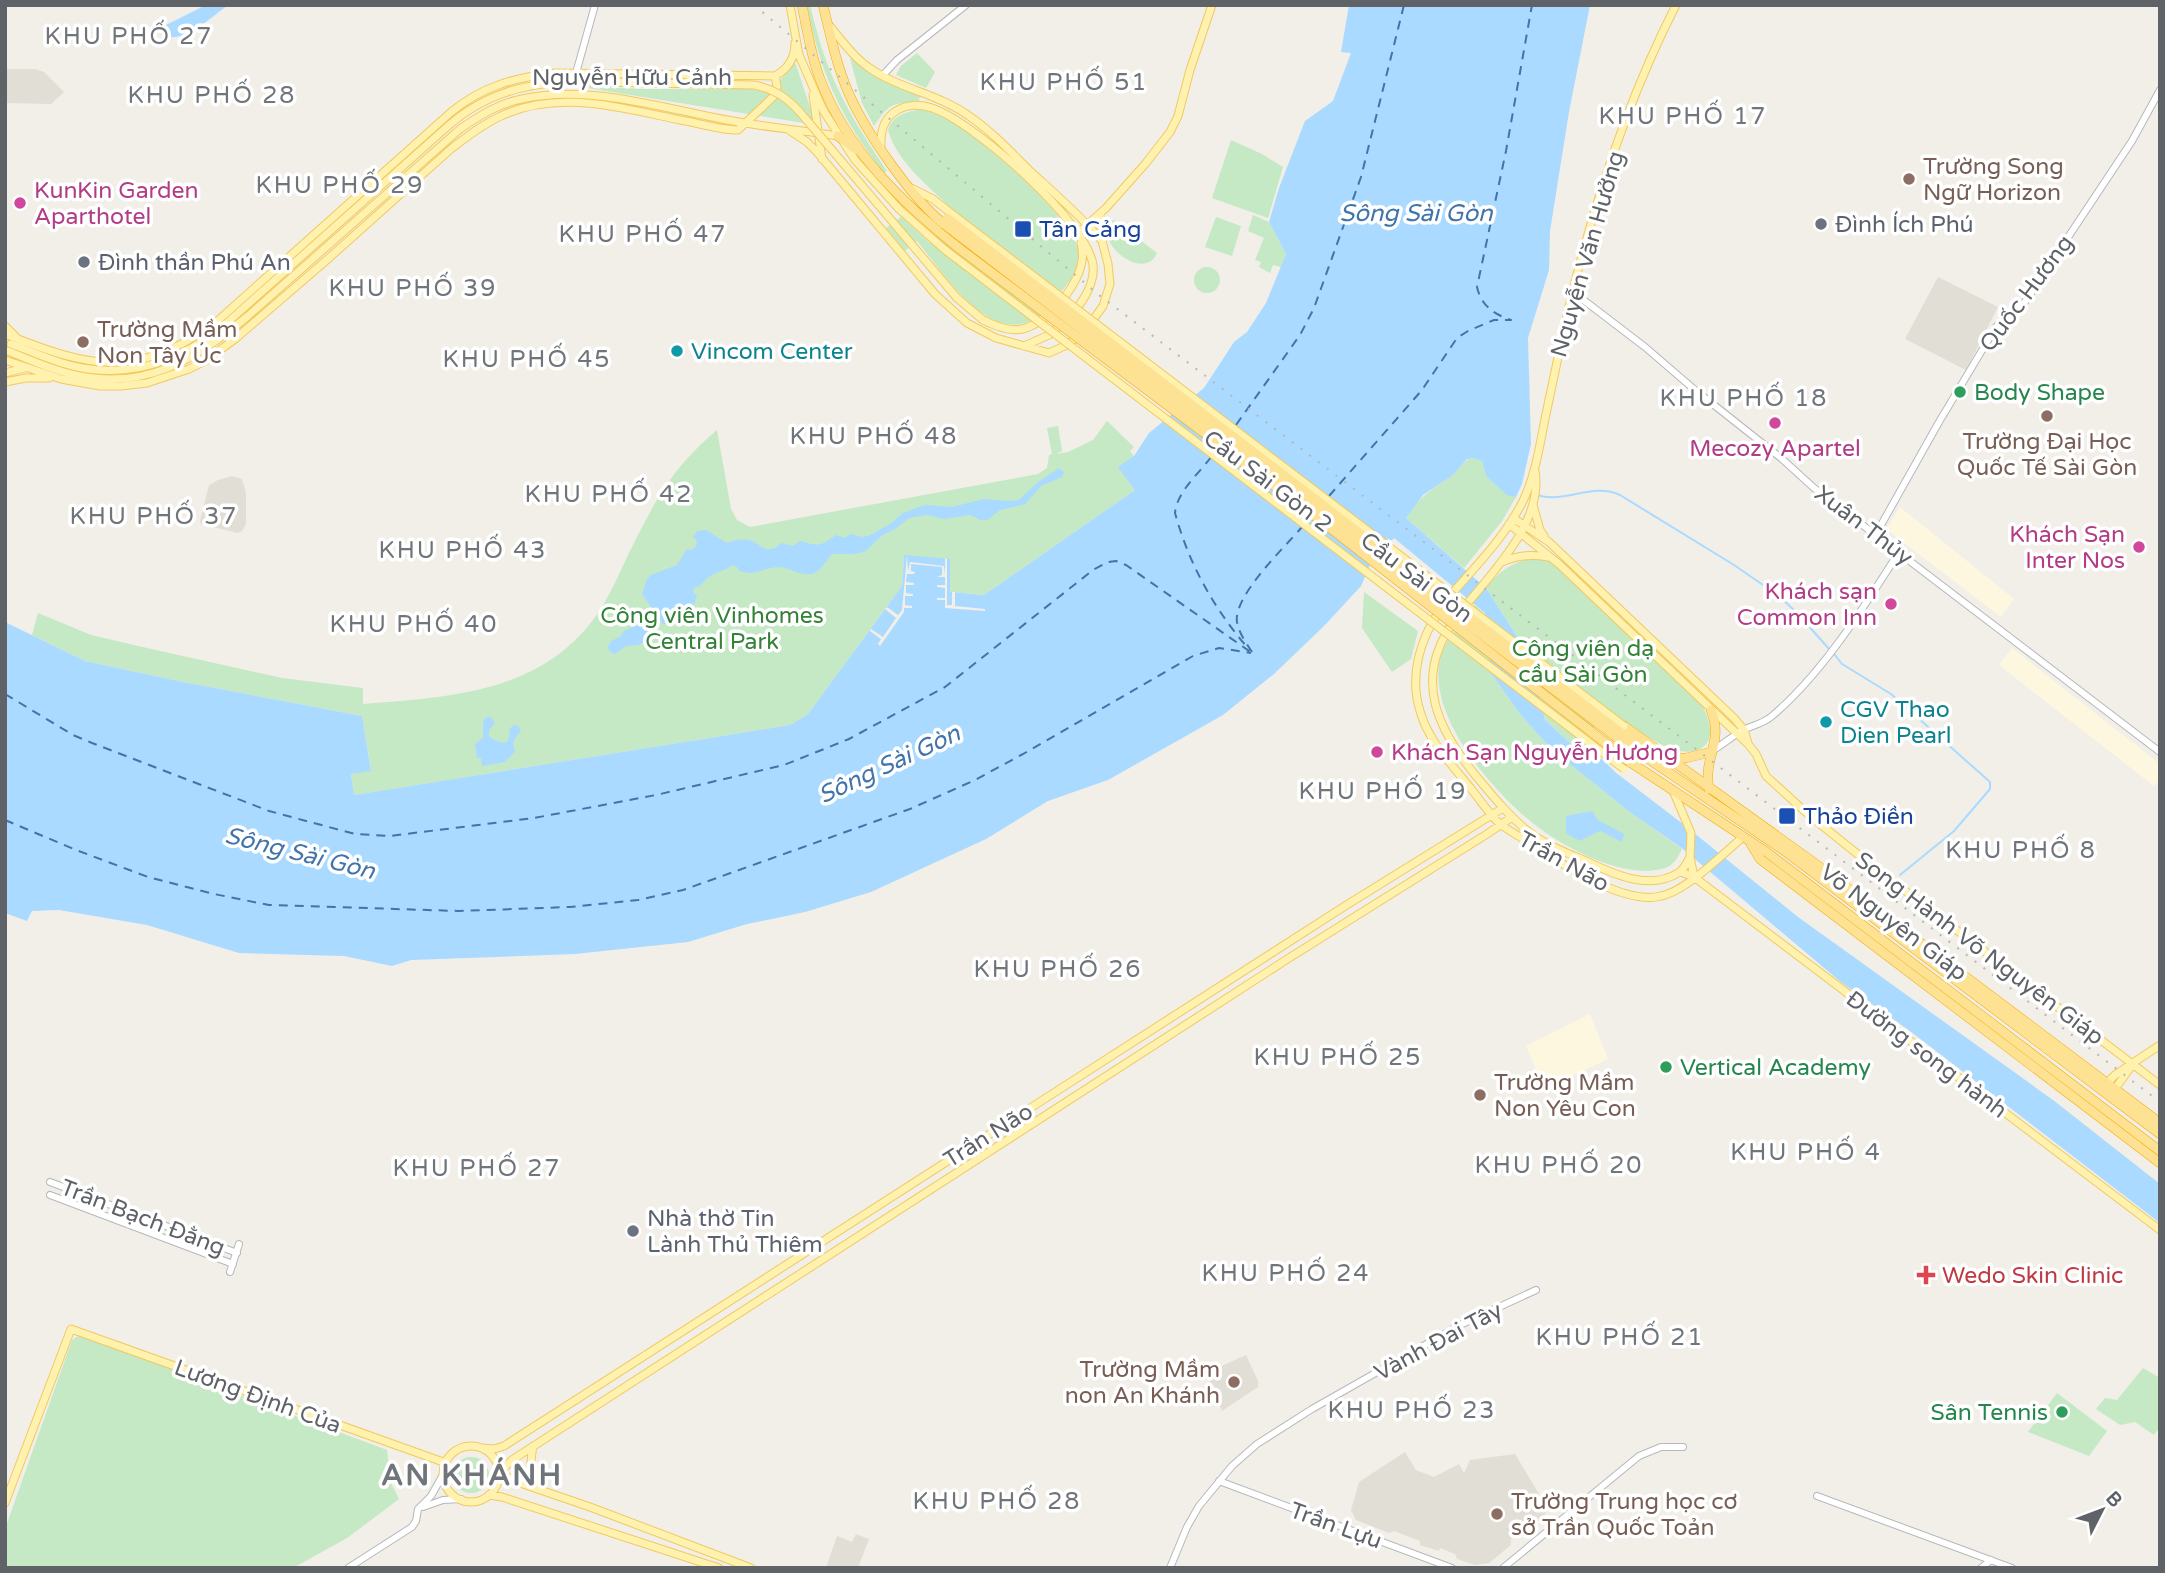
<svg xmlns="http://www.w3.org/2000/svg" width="2165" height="1573" viewBox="0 0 2165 1573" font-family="'Varela Round',sans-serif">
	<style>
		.commercial { fill: #fef7e0 }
		.education { fill: #e1ded6 }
		.green { fill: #c5e8c5 }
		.water { fill: #aadaff }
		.pier { fill: #f1efe8 }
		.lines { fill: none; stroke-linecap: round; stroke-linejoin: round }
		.stream { stroke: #aadaff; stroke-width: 2 }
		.ferry { stroke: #4174aa; stroke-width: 2; stroke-dasharray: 9 7; stroke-linecap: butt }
		.minor-casing { stroke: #b5b8bc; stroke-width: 8 }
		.major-casing { stroke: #f2c960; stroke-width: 9 }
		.highway-casing { stroke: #f9ab00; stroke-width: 10 }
		.minor { stroke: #fff; stroke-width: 6 }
		.major { stroke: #fff2af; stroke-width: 7 }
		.highway { stroke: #fde293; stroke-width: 9 }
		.rail { stroke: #b6b7b8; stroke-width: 2; stroke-dasharray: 2 9; stroke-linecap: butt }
		.major-bridge-casing { stroke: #f2c960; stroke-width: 9; stroke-linecap: butt }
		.highway-bridge-casing { stroke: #f9ab00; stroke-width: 10; stroke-linecap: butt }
		.major-bridge { stroke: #fff2af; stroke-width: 7 }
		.highway-bridge { stroke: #fde293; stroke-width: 9 }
		.education-dot { fill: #8d6e63; stroke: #fff; stroke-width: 2.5 }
		.hotel-dot { fill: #d1479c; stroke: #fff; stroke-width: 2.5 }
		.worship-dot { fill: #6b7280; stroke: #fff; stroke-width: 2.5 }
		.transit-dot { fill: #1a4fb4; stroke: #fff; stroke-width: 2.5 }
		.culture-dot { fill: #0f9aa8; stroke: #fff; stroke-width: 2.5 }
		.leisure-dot { fill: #2e9e5b; stroke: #fff; stroke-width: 2.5 }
		.health-dot { fill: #e0444e; stroke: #fff; stroke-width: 2.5 }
		.labels { text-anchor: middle; stroke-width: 7; stroke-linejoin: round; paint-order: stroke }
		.street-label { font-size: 23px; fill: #5f6368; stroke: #fff }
		.education-label { font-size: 23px; fill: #785e54; stroke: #fff; text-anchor: start }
		.hotel-label { font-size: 23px; fill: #b23c85; stroke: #fff; text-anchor: start }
		.worship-label { font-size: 23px; fill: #5b616d; stroke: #fff; text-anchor: start }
		.transit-label { font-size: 23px; fill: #164399; stroke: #fff; text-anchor: start }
		.culture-label { font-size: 23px; fill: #0d838f; stroke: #fff; text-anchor: start }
		.leisure-label { font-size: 23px; fill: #27864d; stroke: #fff; text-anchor: start }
		.park-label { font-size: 23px; fill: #348238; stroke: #fff }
		.health-label { font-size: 23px; fill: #be3a42; stroke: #fff; text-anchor: start }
		.neighbourhood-label { font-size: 24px; letter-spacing: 2px; fill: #70757a; stroke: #fff }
		.water-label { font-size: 24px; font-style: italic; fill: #4174aa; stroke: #fff }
		.district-label { font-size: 30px; font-weight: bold; letter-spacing: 2px; fill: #70757a; stroke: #fff }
	</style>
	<rect width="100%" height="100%" fill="#f1efe8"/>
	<!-- commercial -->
	<path class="commercial" d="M1900 507 2014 599 2001 617 1886 529Z
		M2012 648 2160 764V779L2154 786 1999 665Z
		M1590 1014 1608 1059 1544 1089 1526 1046Z"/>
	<!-- education -->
	<path class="education" d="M5 69H35L44 72 64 92 51 104 5 103Z
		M1938 277 1998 307 1966 370 1905 339Z
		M232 476 242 479 246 493V524L242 531 238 533 201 524 200 521 209 485 218 480Z
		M1246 1355 1258 1381V1387L1222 1411 1206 1373Z
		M1405 1452 1416 1470 1434 1477 1459 1464 1464 1473 1470 1460 1515 1454 1548 1509 1541 1520 1531 1528H1525L1511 1539V1545L1489 1563 1475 1565 1457 1559 1455 1554 1440 1548 1439 1551 1420 1545V1541L1394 1531 1389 1533 1356 1520 1351 1510 1359 1482Z
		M856 1534 869 1539 858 1568H826L837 1536 852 1542Z"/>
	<!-- green -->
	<path class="green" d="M807 5H810C814 21 818 37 823 52 837 95 862 134 887 171L884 173C841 119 820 73 807 5Z
		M917 53 935 72 926 88 896 75 901 66Z
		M850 58 869 72 917 94 920 96 919 101C891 105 891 101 874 126L862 103Z
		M795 62 816 125 575 86 644 89H752L773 94 778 83Z
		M922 109C934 113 945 118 956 124 985 142 1077 221 1079 254 1080 273 1065 287 1054 300 1003 367 950 281 917 241L905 251 886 228 901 217 930 243 955 212C931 188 897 163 888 130 893 114 908 112 922 109Z
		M1231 140 1262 154 1283 167 1268 218 1212 198Z
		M1253 215 1269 222 1286 254 1281 267 1273 265 1270 273 1259 267 1261 262 1255 260 1264 238 1248 231Z
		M1216 217 1241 226 1232 256 1205 247Z
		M1114 220 1157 253C1143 285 1088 237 1114 220Z
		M1194 280a13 13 0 1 1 26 0a13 13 0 1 1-26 0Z
		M1107 421 1134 447 1130 451 1134 456 1135 490 984 595 950 592 904 555 902 586 808 714 790 725 354 795 351 774 371 770 362 716 183 682 85 661 32 635 38 613 91 635 147 648 282 678 363 688V704C451 697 543 693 598 613 611 594 620 571 630 551 656 499 672 468 717 430L731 509 737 520 750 527 1038 474 1047 468 1049 455 1052 454 1047 428 1058 426 1062 451 1056 454 1068 452 1093 440Z
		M1472 458 1482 461 1486 476 1507 494 1516 497 1502 521 1464 568 1406 518C1419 496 1432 490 1451 476 1459 470 1462 461 1472 458Z
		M1541 557 1553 561 1701 702C1706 715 1718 735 1703 747 1678 766 1630 724 1608 709L1582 743 1572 745 1545 720 1537 688 1518 638 1486 588C1502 568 1515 560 1541 557Z
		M1364 592 1418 631 1411 659 1392 672 1362 628Z
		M1475 605 1485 614 1489 647 1490 672 1520 714 1551 749 1631 813 1682 849C1678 857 1674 865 1665 868 1624 881 1560 846 1529 820 1489 787 1422 709 1442 653 1447 638 1465 618 1475 605Z
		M78 1336H83L387 1450 391 1483 399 1499 347 1538 293 1568H5V1529L72 1340Z
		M2143 1368 2160 1378V1427L2154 1435 2135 1422 2120 1425 2096 1409 2105 1398 2117 1400Z
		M2057 1393 2107 1431 2089 1456 2028 1432Z
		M453 1475a18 18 0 1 1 36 0a18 18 0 1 1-36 0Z"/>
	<!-- water -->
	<path class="water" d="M206 5H229C210 16 185 47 161 34L166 25Z
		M1349 5H1590L1569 112 1550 231 1549 270 1528 338 1531 444 1522 484 1516 497 1507 495 1486 476 1482 461 1472 458 1466 460 1453 475 1423 495 1406 518 1486 588 1518 638 1537 688 1545 720 1572 745 1602 759 1615 772 1683 824 1798 917 2053 1100 2160 1184V1223L1910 1031 1842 983 1683 849 1631 813 1551 749 1520 714 1490 672 1489 647 1485 613 1394 538 1370 565 1361 586 1325 625 1274 674 1223 715 1108 780 1048 801 986 839 871 892 805 912 747 924 688 942 575 954 411 960 392 966 344 956 239 953 147 925 59 910 32 911 27 921 5 913V622L85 661 183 682 362 716 371 771 351 774 354 795 790 725 808 714 902 586 904 555 950 559V592L984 595 1135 490 1118 467 1134 456 1149 433 1204 388 1234 342 1247 332 1266 303 1286 254 1269 222 1279 188 1305 121 1333 101 1351 53 1341 52Z
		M1059 468 1064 472 1062 477 1041 486 1025 504 1000 510 987 520H980L970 515 944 519 927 515 909 518 895 529 881 536 866 551 855 554H832C826 561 821 571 812 574 800 576 789 567 778 567 760 568 760 576 739 571L737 567 732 565C726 571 717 571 709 577 703 581 702 586 694 588L693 593 697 595 692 611 674 624H663L642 594 647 579 651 575 677 565 687 549 691 550 696 547 697 541 693 537 697 531 706 530 727 543C736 539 748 538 756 543 766 550 771 553 781 543L792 546 801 541C819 547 821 546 836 535L844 538 851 534 862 537 868 536 890 524 903 513 925 505 952 507 984 499 1009 501 1019 500 1037 483Z
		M637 625 644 627 648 631 645 642 638 645 626 646 615 654 610 652 608 647 611 641 620 637 624 631Z
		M486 717H491L495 723 489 730V736C493 740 502 744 507 742L510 735 509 730 513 725 518 726 521 730 513 742 515 752 505 762 482 766 481 758H477L475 744 483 738V721Z
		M1592 811 1598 820 1624 834 1622 842 1600 831 1579 841 1566 833V816Z"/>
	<!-- pier -->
	<path class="pier" d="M907 555 908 571 910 562 944 566 945 575V558L947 559V605H952V592H955V606L985 609V611L945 608V600H937V598H945V588L937 587V585H945V577H937L942 575V567L911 564V571L915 572 914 574H907L906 582 914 583V585H906V593L913 594V596H905V605L912 606V608H904V612L880 646 878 644 881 639 870 631 871 629 883 637 896 618 885 609 887 607 898 615 902 610Z"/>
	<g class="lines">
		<!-- stream -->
		<path class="stream" d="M1537 495C1565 504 1592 482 1620 495L1734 565 1779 596 1797 613 1830 650
			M1834 654 1842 664 1891 694 1990 782V789L1954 831 1900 875"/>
		<!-- ferry -->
		<path class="ferry" d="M1236 425 1300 335 1314 308 1361 177 1404 5
			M1211 457C1199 474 1177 491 1175 513 1189 564 1213 607 1247 647
			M1329 496 1422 390 1457 338 1468 331 1494 320H1511C1493 314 1481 305 1477 287L1506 151 1532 5
			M1252 652C1246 643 1239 633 1237 622 1233 596 1285 547 1302 527
			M5 694 73 735 92 743 269 811 355 834 390 836 534 818 656 795 784 765 849 739 945 687 1093 570 1108 562 1116 561 1126 565 1252 653
			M5 820 76 850 148 877 214 894 269 905 459 911 570 907 638 900 683 890 910 809 975 780 1023 754 1193 656 1219 648 1251 653"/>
		<!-- minor casing -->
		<g class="minor-casing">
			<path id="minor" d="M576 73 595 5
				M883 75 897 60 966 5
				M1573 292 1645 347 1695 390 1781 458 1814 488 2160 752
				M1876 534 1939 422 1996 327 2006 316 2025 302 2132 141 2160 90
				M1712 751C1723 744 1733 736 1743 730 1753 725 1763 724 1772 716 1822 674 1864 607 1899 552
				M50 1182 237 1253
				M50 1195 233 1264
				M230 1272 239 1244
				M1219 1481 1452 1568
				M1817 1496 2012 1568
				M423 1507 443 1500 461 1499
				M348 1568 412 1527 416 1521 418 1509 431 1496 444 1473
				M1170 1568 1187 1527 1199 1506 1232 1466 1257 1444 1312 1409 1460 1325 1536 1290
				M1503 1568 1639 1456 1661 1447H1683
				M1981 1568 1991 1560"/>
		</g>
		<!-- major casing -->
		<g class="major-casing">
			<path id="major" d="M790 5 799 55 823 110 855 160 899 209
				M828 24C841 39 852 56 868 67 899 89 939 94 969 116 991 131 1010 151 1029 170 1054 193 1080 215 1102 241
				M813 95 822 159
				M789 130 807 142 817 152 935 294 967 323 996 338 1049 353 1069 344 1079 335
				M881 148C880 133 883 119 896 111 907 104 921 104 932 108 973 121 1088 223 1093 265 1095 283 1084 300 1073 313
				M911 188 933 199 952 214
				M1078 233 1106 208 1146 163 1170 132 1178 116 1190 70 1212 5
				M1061 302C1074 285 1087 265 1081 243
				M983 320C1011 334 1026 334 1050 313
				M1090 324 1103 306 1110 284 1108 264 1102 241 1100 214
				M5 326 16 337
				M5 334C91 368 135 379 214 324L450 113C482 86 516 77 556 73L775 76C788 69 795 59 795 43
				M11 344C31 351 52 361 73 366 127 379 177 362 220 329L448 126C491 88 540 80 596 82
				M1024 346 1049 335 1064 322
				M8 351C30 360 52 370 75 375 146 391 196 359 248 316L460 129C479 116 499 103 522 99 589 84 661 108 727 120 764 127 801 130 838 136
				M5 360 61 379 100 386H121L147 383 189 369 205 361 235 339 329 258 452 148C468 136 483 124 501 116 558 89 622 108 680 120 699 123 719 130 738 130L774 96 777 86 775 76
				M5 373 25 368
				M5 382 26 378H49
				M1533 505 1540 530 1544 536
				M1513 518 1549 542 1734 718 1744 730 1748 743
				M1509 524 1559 564 1748 744 1756 754 1766 776 1810 816 1870 864 2160 1085
				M1502 562C1517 555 1532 554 1548 557
				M1449 597C1475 567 1505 537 1523 501 1536 474 1540 443 1546 414 1553 381 1560 348 1567 315 1592 208 1626 103 1676 5
				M1440 610C1420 639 1409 676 1420 711 1428 741 1454 767 1472 790 1481 801 1489 814 1499 823 1507 830 1518 835 1526 841 1558 861 1623 906 1661 896 1686 891 1723 854 1743 837
				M1462 610C1491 574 1544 522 1535 471
				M1455 620C1411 679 1438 732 1481 782 1496 800 1511 818 1529 832 1546 845 1567 853 1586 861 1613 874 1649 891 1678 873 1684 870 1687 862 1690 857
				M1674 793 1691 833 1690 857 1694 877
				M1681 872 1694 877 2160 1230
				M2107 1083 2115 1075 2160 1045
				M2115 1089 2130 1068
				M533 1446C530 1463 529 1475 541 1488
				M443 1474a28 28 0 1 1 56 0a28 28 0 1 1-56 0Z
				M482 1448 494 1449 504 1446 1345 906 1503 808
				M499 1473 512 1460 1289 958 1487 834 1512 817
				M499 1473 517 1482 590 1507 751 1568
				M489 1495 502 1497 719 1568
				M5 1503 71 1329 446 1463"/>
		</g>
		<!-- highway casing -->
		<g class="highway-casing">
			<path id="highway" d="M802 5C807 30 811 56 820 79 847 150 902 203 960 249
				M823 5C830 34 837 67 849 94 866 132 911 198 944 224
				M838 136 857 150
				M1624 726 1813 862 2160 1123
				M1620 732 1650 753
				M1616 737 1782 849 2160 1134
				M1668 759 1686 758 1711 752
				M1630 762 1765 851 2160 1151
				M1709 789C1703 756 1724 743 1711 710
				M1751 844 1760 859 2160 1163"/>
		</g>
		<!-- minor -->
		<use href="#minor" class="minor"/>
		<!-- major -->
		<use href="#major" class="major"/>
		<!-- highway -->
		<use href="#highway" class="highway"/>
		<!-- rail -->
		<path class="rail" d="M754 5 1099 295 2160 1102"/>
		<!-- major-bridge casing -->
		<g class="major-bridge-casing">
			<path id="major-bridge" d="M596 82 754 85C774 89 786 97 799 111L957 298 983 320
				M899 209 944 249 1624 769
				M952 214 1624 726"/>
		</g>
		<!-- highway-bridge casing -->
		<g class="highway-bridge-casing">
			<path id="highway-bridge" d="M947 218 1620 732
				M944 224 1616 737
				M960 249 1320 520 1630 762"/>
		</g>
		<!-- major-bridge -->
		<use href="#major-bridge" class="major-bridge"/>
		<!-- highway-bridge -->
		<use href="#highway-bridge" class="highway-bridge"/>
	</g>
	<!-- markers -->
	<g class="education-dot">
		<circle cx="1909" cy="179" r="7"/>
		<circle cx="83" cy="342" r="7"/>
		<circle cx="2047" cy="416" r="7"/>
		<circle cx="1480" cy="1095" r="7"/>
		<circle cx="1234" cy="1382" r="7"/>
		<circle cx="1497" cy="1514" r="7"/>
	</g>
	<g class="hotel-dot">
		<circle cx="20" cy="203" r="7"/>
		<circle cx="1775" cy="423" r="7"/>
		<circle cx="2139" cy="547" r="7"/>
		<circle cx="1891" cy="604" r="7"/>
		<circle cx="1377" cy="752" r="7"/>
	</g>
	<g class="worship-dot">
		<circle cx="1821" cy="224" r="7"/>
		<circle cx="84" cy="262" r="7"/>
		<circle cx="633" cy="1231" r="7"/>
	</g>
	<g class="transit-dot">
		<rect x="1014" y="220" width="18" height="18" rx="3.5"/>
		<rect x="1778" y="807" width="18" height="18" rx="3.5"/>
	</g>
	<g class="culture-dot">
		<circle cx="677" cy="351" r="7"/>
		<circle cx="1826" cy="722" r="7"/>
	</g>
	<g class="leisure-dot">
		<circle cx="1960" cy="392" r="7"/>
		<circle cx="1666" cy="1067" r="7"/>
		<circle cx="2062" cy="1412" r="7"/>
	</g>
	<path class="health-dot" d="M1922.5 1264.5h7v7h7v7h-7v7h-7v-7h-7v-7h7z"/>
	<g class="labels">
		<!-- street labels -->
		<g class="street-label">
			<text x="632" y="85">Nguyễn Hữu Cảnh</text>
			<text transform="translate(1587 254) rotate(-74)" y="8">Nguyễn Văn Hưởng</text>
			<text transform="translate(2026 293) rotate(-53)" y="8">Quốc Hương</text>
			<text transform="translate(1268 481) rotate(37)" y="8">Cầu Sài Gòn 2</text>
			<text transform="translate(1864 525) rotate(37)" y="8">Xuân Thủy</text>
			<text transform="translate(1417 577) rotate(37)" y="8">Cầu Sài Gòn</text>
			<text transform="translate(1564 861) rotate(29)" y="8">Trần Não</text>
			<text transform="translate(1894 922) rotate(37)" y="8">Võ Nguyên Giáp</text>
			<text transform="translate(1980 948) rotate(37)" y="8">Song Hành Võ Nguyên Giáp</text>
			<text transform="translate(1927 1054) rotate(37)" y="8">Đường song hành</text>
			<text transform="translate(988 1135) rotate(-32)" y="8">Trần Não</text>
			<text transform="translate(143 1217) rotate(21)" y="8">Trần Bạch Đằng</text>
			<text transform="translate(1438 1341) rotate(-28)" y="8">Vành Đai Tây</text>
			<text transform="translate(258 1396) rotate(20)" y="8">Lương Định Của</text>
			<text transform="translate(1336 1525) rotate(20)" y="8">Trần Lựu</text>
		</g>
		<!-- education labels -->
		<g class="education-label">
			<text x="1923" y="174">Trường Song<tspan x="1923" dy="26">Ngữ Horizon</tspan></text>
			<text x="97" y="337">Trường Mầm<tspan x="97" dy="26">Non Tây Úc</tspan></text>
			<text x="2047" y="449" text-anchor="middle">Trường Đại Học<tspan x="2047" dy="26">Quốc Tế Sài Gòn</tspan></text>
			<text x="1494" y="1090">Trường Mầm<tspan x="1494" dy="26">Non Yêu Con</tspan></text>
			<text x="1220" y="1377" text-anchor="end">Trường Mầm<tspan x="1220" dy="26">non An Khánh</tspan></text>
			<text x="1511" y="1509">Trường Trung học cơ<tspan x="1511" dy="26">sở Trần Quốc Toản</tspan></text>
		</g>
		<!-- hotel labels -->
		<g class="hotel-label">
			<text x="34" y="198">KunKin Garden<tspan x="34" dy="26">Aparthotel</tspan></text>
			<text x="1775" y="456" text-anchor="middle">Mecozy Apartel</text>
			<text x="2125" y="542" text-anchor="end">Khách Sạn<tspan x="2125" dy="26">Inter Nos</tspan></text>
			<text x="1877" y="599" text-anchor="end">Khách sạn<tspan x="1877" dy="26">Common Inn</tspan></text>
			<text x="1391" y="760">Khách Sạn Nguyễn Hương</text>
		</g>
		<!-- worship labels -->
		<g class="worship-label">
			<text x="1835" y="232">Đình Ích Phú</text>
			<text x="98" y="270">Đình thần Phú An</text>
			<text x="647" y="1226">Nhà thờ Tin<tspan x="647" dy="26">Lành Thủ Thiêm</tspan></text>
		</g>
		<!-- transit labels -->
		<g class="transit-label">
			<text x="1039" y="237">Tân Cảng</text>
			<text x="1803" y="824">Thảo Điền</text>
		</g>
		<!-- culture labels -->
		<g class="culture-label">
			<text x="691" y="359">Vincom Center</text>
			<text x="1840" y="717">CGV Thao<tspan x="1840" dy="26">Dien Pearl</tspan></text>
		</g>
		<!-- leisure labels -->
		<g class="leisure-label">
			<text x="1974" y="400">Body Shape</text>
			<text x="1680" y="1075">Vertical Academy</text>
			<text x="2048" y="1420" text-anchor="end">Sân Tennis</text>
		</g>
		<!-- park labels -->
		<g class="park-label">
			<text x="712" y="623">Công viên Vinhomes<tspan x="712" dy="26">Central Park</tspan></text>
			<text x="1583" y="656">Công viên dạ<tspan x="1583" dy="26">cầu Sài Gòn</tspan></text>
		</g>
		<!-- health labels -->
		<g class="health-label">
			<text x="1942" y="1283">Wedo Skin Clinic</text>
		</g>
		<!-- neighbourhood labels -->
		<g class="neighbourhood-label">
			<text x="129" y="44">KHU PHỐ 27</text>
			<text x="1064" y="90">KHU PHỐ 51</text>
			<text x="212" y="103">KHU PHỐ 28</text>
			<text x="1683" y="124">KHU PHỐ 17</text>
			<text x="340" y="193">KHU PHỐ 29</text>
			<text x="643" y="242">KHU PHỐ 47</text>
			<text x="413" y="296">KHU PHỐ 39</text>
			<text x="527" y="367">KHU PHỐ 45</text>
			<text x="1744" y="406">KHU PHỐ 18</text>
			<text x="874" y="444">KHU PHỐ 48</text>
			<text x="609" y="502">KHU PHỐ 42</text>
			<text x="154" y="524">KHU PHỐ 37</text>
			<text x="463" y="558">KHU PHỐ 43</text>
			<text x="414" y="632">KHU PHỐ 40</text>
			<text x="1383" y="799">KHU PHỐ 19</text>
			<text x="2021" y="858">KHU PHỐ 8</text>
			<text x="1058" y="977">KHU PHỐ 26</text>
			<text x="1338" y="1065">KHU PHỐ 25</text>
			<text x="1806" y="1160">KHU PHỐ 4</text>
			<text x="1559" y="1173">KHU PHỐ 20</text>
			<text x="477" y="1176">KHU PHỐ 27</text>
			<text x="1286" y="1281">KHU PHỐ 24</text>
			<text x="1620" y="1345">KHU PHỐ 21</text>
			<text x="1412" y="1418">KHU PHỐ 23</text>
			<text x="997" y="1509">KHU PHỐ 28</text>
		</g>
		<!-- water labels -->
		<g class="water-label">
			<text x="1416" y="221">Sông Sài Gòn</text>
			<text transform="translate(889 764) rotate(-25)" y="8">Sông Sài Gòn</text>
			<text transform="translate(300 853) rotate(14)" y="8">Sông Sài Gòn</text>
		</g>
		<!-- district labels -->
		<g class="district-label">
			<text x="472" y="1485">AN KHÁNH</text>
		</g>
	</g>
	<!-- border -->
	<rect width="2165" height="1573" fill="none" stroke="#5f6368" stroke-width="14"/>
	<!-- north arrow -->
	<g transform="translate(2102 1510) rotate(48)" stroke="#ffffff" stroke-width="5" paint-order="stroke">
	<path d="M0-5L12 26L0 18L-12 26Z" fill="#5f6368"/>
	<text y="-10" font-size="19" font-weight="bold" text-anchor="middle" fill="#5f6368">B</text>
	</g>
</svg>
